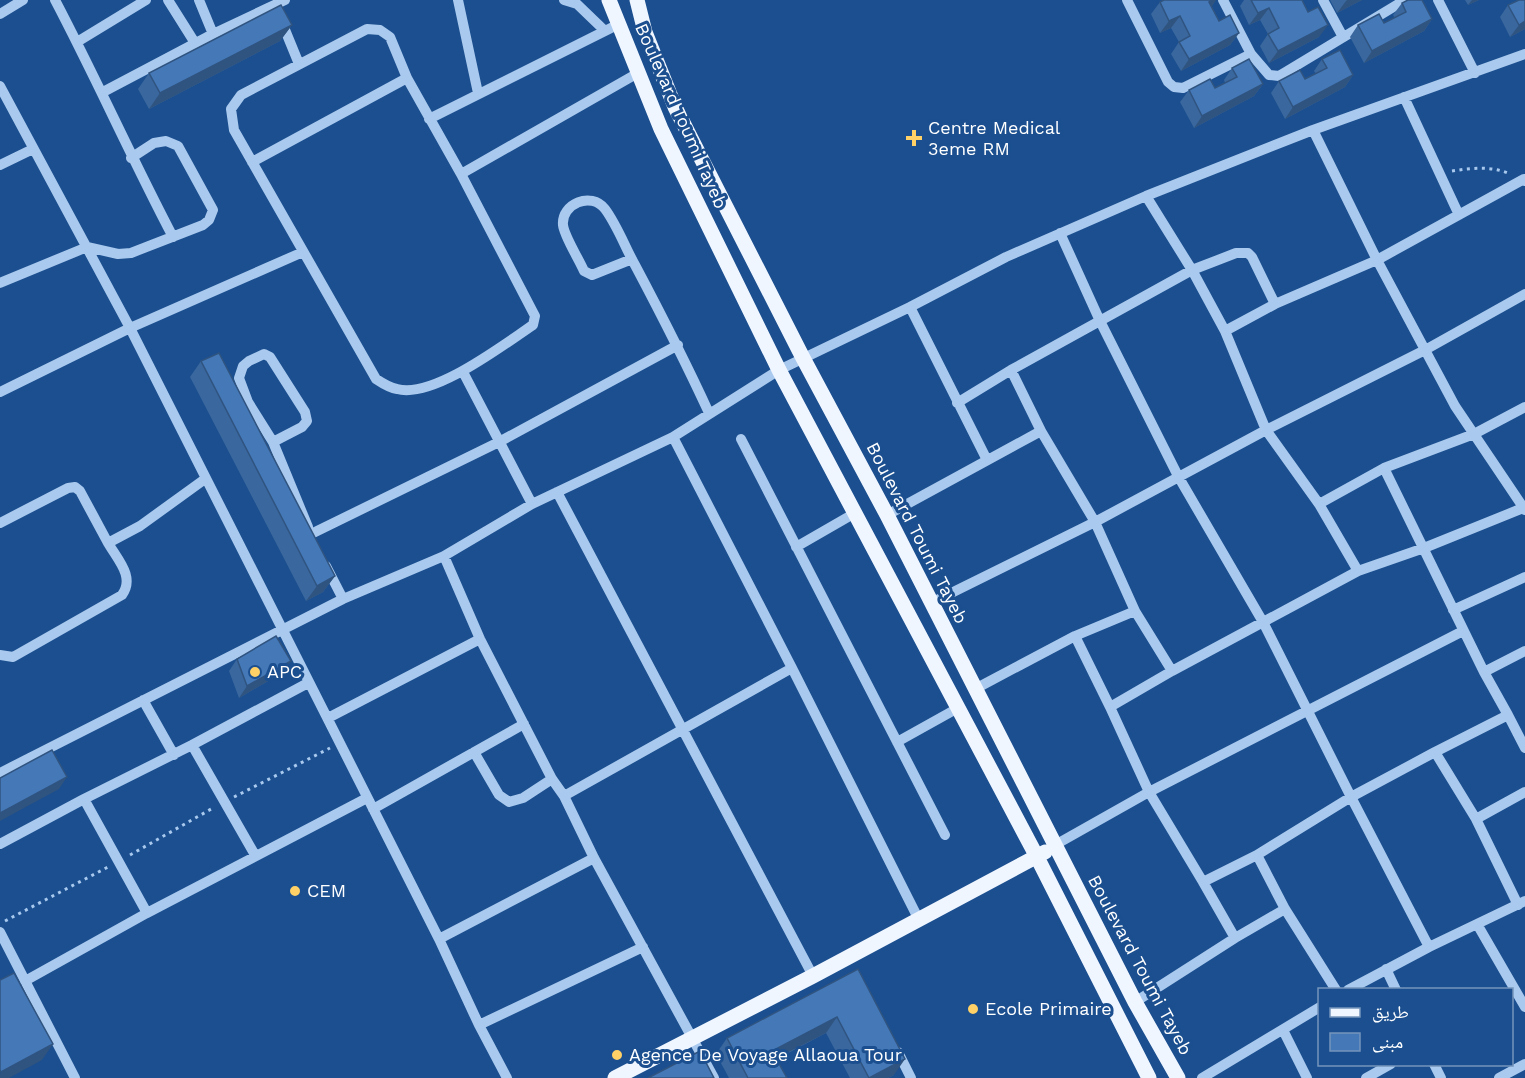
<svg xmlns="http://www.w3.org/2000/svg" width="1525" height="1078" viewBox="0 0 1525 1078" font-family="'Work Sans','Noto Naskh Arabic',sans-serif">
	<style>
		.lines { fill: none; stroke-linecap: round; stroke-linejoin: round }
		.path { stroke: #a9c9ee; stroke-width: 3; stroke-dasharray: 3 4.5; stroke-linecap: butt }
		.minor { stroke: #a9c9ee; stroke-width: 10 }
		.major { stroke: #f0f6ff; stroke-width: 15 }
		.wall { fill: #3a679d }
		.shaded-wall { fill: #305480 }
		.building { fill: #4478b7; stroke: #305480; stroke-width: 1.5 }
		.poi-dot { fill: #ffd166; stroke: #1b4f8f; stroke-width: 2 }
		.labels { text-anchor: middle; stroke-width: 6; stroke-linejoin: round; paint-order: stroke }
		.street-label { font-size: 18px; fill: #fff; stroke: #1b4f8f }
		.poi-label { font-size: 18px; fill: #fff; stroke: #1b4f8f; text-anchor: start }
	</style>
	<rect width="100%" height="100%" fill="#1b4f8f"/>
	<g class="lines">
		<!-- path -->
		<path class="path" d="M1452 171C1471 168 1490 166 1508 173
			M234 797 330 748
			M130 855 213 808
			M5 921 108 867"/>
		<!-- minor -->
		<path class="minor" d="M55 0C96 78 132 159 173 237
			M168 0 195 43
			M199 0 213 34
			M458 0 478 93
			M564 0 577 4 604 30
			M1127 0 1168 82 1174 87 1183 88 1251 54
			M1223 0 1251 54 1269 75 1279 76 1405 0
			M1323 0 1343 37
			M1438 0 1475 73
			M0 14 23 0
			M281 20 299 64
			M367 29 380 30 390 37 407 78 461 174 535 316 533 325C503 345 433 399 397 389 390 388 382 383 376 379L234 130 231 109 241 95Z
			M77 42 146 0
			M0 86 130 328 439 939 479 1025 507 1078
			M103 92 213 34 285 0
			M1404 97 1459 215
			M429 119 619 24
			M1313 130 1377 260 1455 406 1525 510
			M252 162 407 78
			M0 165 33 149
			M461 174 638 73
			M1146 196 1192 270 1236 253H1248L1252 257 1275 304
			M1060 233 1100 321 1178 476 1263 622 1351 797 1429 947
			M632 259 592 275 584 271C579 259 564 236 563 225 561 204 591 191 605 209 617 225 625 247 635 265 661 314 686 363 709 413
			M0 283 87 247 118 254 131 253 203 225 209 220 213 210 178 146 166 141 154 143 131 158
			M910 307 987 460
			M1225 331 1275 304 1377 260 1524 179 1525 181
			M463 372 532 504
			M0 392 130 328 303 252
			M957 403 1011 370
			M1041 431 1011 370 1192 270 1225 331 1266 430 1319 504 1358 571 1172 671 1110 707 1149 792 1203 882 1257 855 1351 797 1435 752 1476 819 1518 905
			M673 437 792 668 919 920
			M741 439 945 835
			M273 442 302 427 307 421 305 412 270 357 264 354 249 361 243 366 239 378 248 402 273 442 308 527
			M1384 468 1484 672 1508 715
			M557 492 813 976
			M1319 504 1384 468 1474 434 1525 407
			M887 515 1041 431 1095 522 1135 611 1075 636
			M0 523 68 488 75 487 80 491 108 543
			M311 534 499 442 678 345
			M796 547 855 513
			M444 556 480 639 552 779 564 796 594 858 714 1078
			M326 566 343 599
			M1358 571 1424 548 1523 508
			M931 603 1095 522 1266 430 1425 350 1525 294
			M1453 610 1525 577
			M1135 611 1172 671
			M0 655 13 657 122 595C135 577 118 560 108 543L140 526 205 479
			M1484 672 1525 651
			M975 689 1075 636 1110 707
			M143 700 174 755
			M328 718 480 639
			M897 742 958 708
			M192 745 255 855
			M474 752 499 795 509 802 523 798 552 779
			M1435 752 1508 715 1525 748
			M0 773 343 599 444 556 532 504 673 437 779 370 910 307 1006 257 1146 196 1313 130 1525 54
			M564 796 792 668
			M84 799 147 913
			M373 809 524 724
			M1476 819 1525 792
			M0 844 84 799 192 745 308 683
			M1055 845 1149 792 1463 631
			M1257 855 1285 909 1336 990
			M1203 882 1235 938
			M1477 924 1525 1007
			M0 932 75 1078
			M439 939 594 858
			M1386 969 1396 990
			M25 981 147 913 367 798
			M1348 990 1429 947 1525 901
			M1135 1002 1235 938 1285 909
			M479 1025 643 947
			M1283 1030 1307 1078
			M898 1052 911 1078
			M1434 1064 1441 1078
			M1202 1078 1320 1007
			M1366 1078 1391 1064
			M1499 1078 1525 1064"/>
		<!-- major -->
		<path class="major" d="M609 0 661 129 779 370 1037 857 1149 1078
			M637 0 645 32 675 107 803 358 887 515 1135 1002 1178 1078
			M615 1078 813 976 1045 852"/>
	</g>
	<!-- wall -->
	<path class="wall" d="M1244 0H1302L1319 37 1269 63 1260 46 1268 34 1260 20 1249 25 1240 6Z
		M1330 0H1362L1337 13Z
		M1465 0H1479L1468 5Z
		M1160 2 1212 7 1219 21 1239 33 1230 45 1181 71 1171 54 1179 42 1171 28 1160 33 1151 14Z
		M1402 3 1432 19 1424 31 1364 63 1350 37 1358 25 1384 23 1395 18 1393 15Z
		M1508 5 1525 29 1510 37 1500 17Z
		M292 25 280 41 149 109 138 89 149 73Z
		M1322 59 1353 75 1345 87 1285 119 1271 93 1279 81 1305 79 1316 74 1314 71Z
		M1232 68 1263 84 1254 96 1194 128 1180 102 1189 90 1215 88 1225 83 1224 80Z
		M201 361 335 576 323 592 306 601 190 377Z
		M237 659 291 661 282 673 239 698 229 671Z
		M858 969 894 1075 888 1078H850L826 1033 777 1059 787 1078H729L716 1054 727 1038Z"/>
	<!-- shaded-wall -->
	<path class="shaded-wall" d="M1213 0H1216L1211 8 1209 2Z
		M1347 0H1362L1337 13 1346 1Z
		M1472 0H1479L1468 5Z
		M1269 8 1260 20 1249 25 1258 13Z
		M1180 16 1171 28 1160 33 1169 21Z
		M1432 19 1424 31 1364 63 1372 51Z
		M1525 21V29L1510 37 1519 25Z
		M292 25 280 41 149 109 160 93Z
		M1328 25 1319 37 1269 63 1278 51Z
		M1239 33 1230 45 1181 71 1189 59Z
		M1353 75 1345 87 1285 119 1293 107Z
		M1263 84 1254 96 1194 128 1202 116Z
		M335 576 323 592 306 601 317 586Z
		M291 661 282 673 239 698 247 686Z
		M67 777 59 789 0 821V813Z
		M837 1017 826 1033 761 1066 772 1051Z
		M53 1044 42 1060 9 1078H0V1074L1 1072Z
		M905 1059 894 1075 888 1078H869Z"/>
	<!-- building -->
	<path class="building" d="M1164 0H1213L1209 2 1219 21 1230 15 1239 33 1189 59 1179 42 1190 36 1180 16 1169 21 1160 2Z
		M1251 0H1302L1308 12 1318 7 1328 25 1278 51 1268 34 1279 28 1269 8 1258 13Z
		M1408 0H1422L1432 19 1372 51 1358 25 1379 14 1384 23 1406 12 1402 3Z
		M1519 0H1525V21L1519 25 1508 5Z
		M281 5 292 25 160 93 149 73Z
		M1340 50 1353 75 1293 107 1279 81 1300 70 1305 79 1327 68 1322 59Z
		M1249 59 1263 84 1202 116 1189 90 1210 79 1215 88 1237 77 1232 68Z
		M219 353 335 576 317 586 201 361Z
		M276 636 291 661 247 686 237 659Z
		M52 750 67 777 0 813V778Z
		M858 969 905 1059 869 1078 837 1017 772 1051 787 1078H748L727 1038Z
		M14 973 53 1044 1 1072 0 1070V980Z
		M700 1051 714 1078H648Z"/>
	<!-- markers -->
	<g class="poi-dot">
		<path d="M911 129h6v6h6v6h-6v6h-6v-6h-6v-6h6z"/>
		<circle cx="255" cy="672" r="6"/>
		<circle cx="295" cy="891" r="6"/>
		<circle cx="973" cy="1009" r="6"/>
		<circle cx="617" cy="1055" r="6"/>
	</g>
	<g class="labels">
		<!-- street labels -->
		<g class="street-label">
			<text transform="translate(681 116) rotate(66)" y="6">Boulevard Toumi Tayeb</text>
			<text transform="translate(917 533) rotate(63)" y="6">Boulevard Toumi Tayeb</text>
			<text transform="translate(1140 965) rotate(62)" y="6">Boulevard Toumi Tayeb</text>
		</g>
		<!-- poi labels -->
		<g class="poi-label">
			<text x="928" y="134">Centre Medical<tspan x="928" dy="21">3eme RM</tspan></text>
			<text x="267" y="678">APC</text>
			<text x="307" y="897">CEM</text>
			<text x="985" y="1015">Ecole Primaire</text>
			<text x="629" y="1061">Agence De Voyage Allaoua Tour</text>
		</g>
	</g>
	<!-- legend -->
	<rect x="1318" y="988" width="195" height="78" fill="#1b4f8f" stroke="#7695bc" stroke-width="1.5"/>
	<rect x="1330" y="1008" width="30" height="9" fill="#f0f6ff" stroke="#7695bc" stroke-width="1.5"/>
	<text x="1372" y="1018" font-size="18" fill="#ffffff">طريق</text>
	<rect x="1330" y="1033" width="30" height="18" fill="#4478b7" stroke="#7695bc" stroke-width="1.5"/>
	<text x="1372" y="1048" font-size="18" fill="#ffffff">مبنى</text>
</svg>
